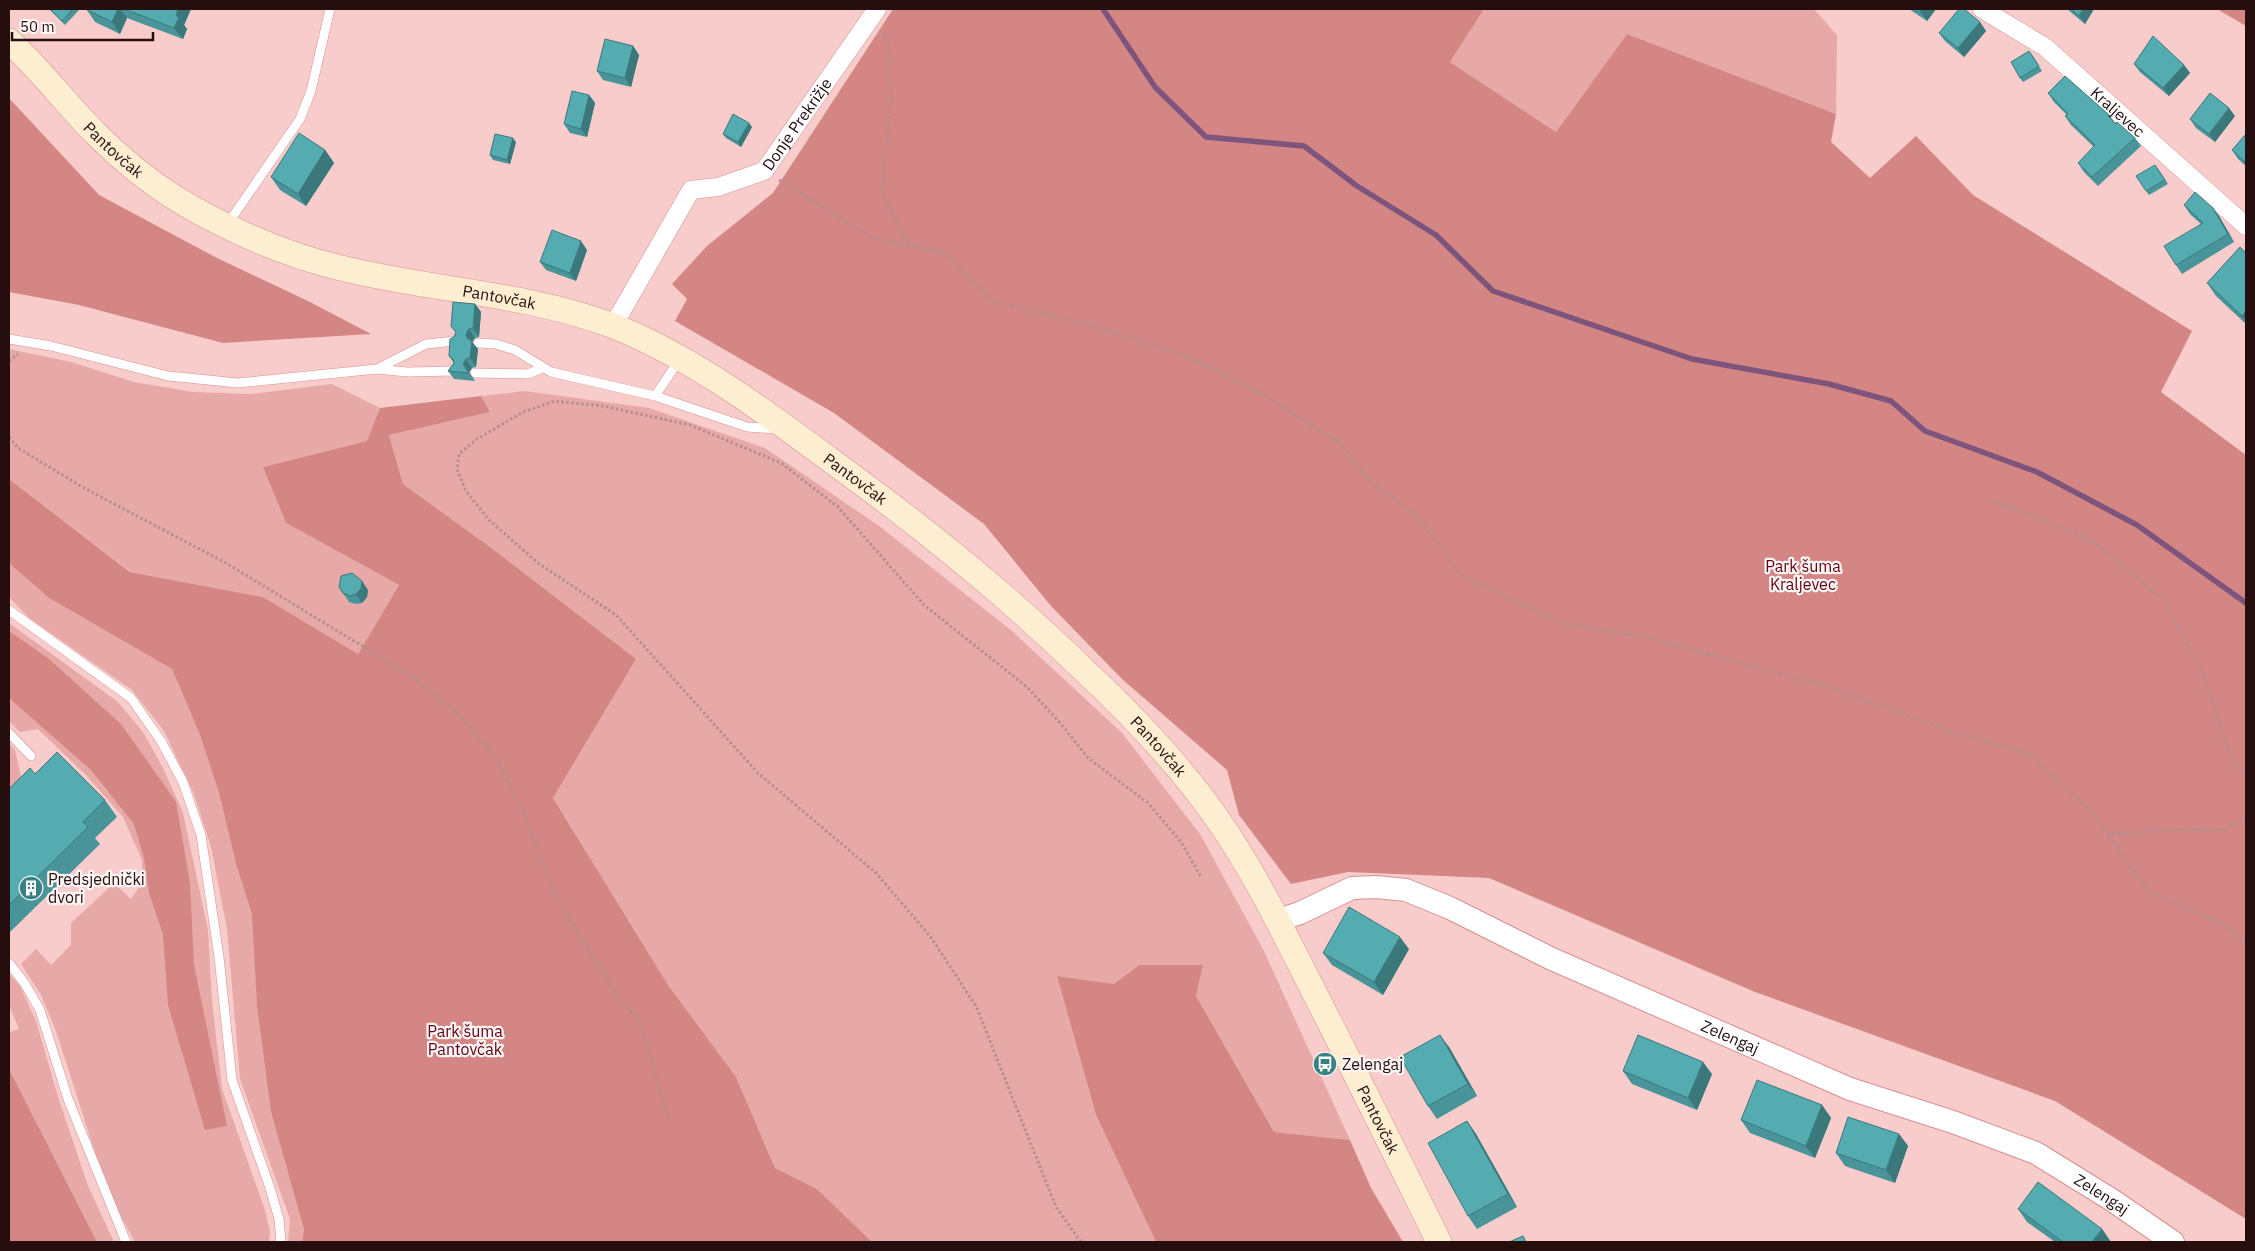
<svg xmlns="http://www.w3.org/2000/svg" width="2255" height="1251" viewBox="0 0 2255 1251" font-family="'IBM Plex Sans',sans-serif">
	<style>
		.green { fill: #e6a9a7 }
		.forest { fill: #d38684 }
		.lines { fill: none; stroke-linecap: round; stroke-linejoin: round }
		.stream { stroke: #7d557c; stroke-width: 5.5 }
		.service-casing { stroke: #d6908f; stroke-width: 10 }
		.minor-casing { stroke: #d6908f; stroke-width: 19 }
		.tertiary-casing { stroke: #d6908f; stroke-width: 24 }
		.secondary-casing { stroke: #d6908f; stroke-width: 26 }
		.path { stroke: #b58f8e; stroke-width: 3; stroke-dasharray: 2.5 2.5; stroke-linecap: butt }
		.service { stroke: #fff; stroke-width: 9 }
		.minor { stroke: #fff; stroke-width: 18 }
		.tertiary { stroke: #fff; stroke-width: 22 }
		.secondary { stroke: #fdeed2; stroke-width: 25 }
		.wall { fill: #489498 }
		.shaded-wall { fill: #3b787c }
		.building { fill: #54acb1; stroke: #3b787c }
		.labels { text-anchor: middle; stroke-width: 4.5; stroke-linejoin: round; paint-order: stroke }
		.street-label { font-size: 16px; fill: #260d0e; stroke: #fff7f6 }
		.park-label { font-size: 16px; fill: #620013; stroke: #fff7f6 }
		.poi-label { font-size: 16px; fill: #260d0e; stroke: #fff7f6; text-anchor: start }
	</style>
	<rect width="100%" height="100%" fill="#f8ccca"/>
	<!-- green -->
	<path class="green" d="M1484 9H1814L1837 35 1836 114 1627 34 1556 132 1450 62Z
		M9 349 71 362 134 382 193 392 251 394 332 384 380 408 367 441 263 467 286 523 399 585 358 654 263 597 131 572 9 479Z
		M525 391 649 408 765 448 879 526 1012 631 1122 733 1200 834 1263 949 1350 1140 1274 1132 1196 996 1203 965H1139L1114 984 1057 976 1096 1115 1156 1242H872L817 1189 775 1168 736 1077 668 985 553 798 636 659 490 547 403 484 389 435 490 412 481 396Z
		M9 563 49 598 172 669 200 735 219 793 236 864 253 914 257 1007 271 1112 304 1231 302 1242H288L290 1219 240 1079 227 929 211 847 194 794 164 731 132 690 29 618 9 597Z
		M9 623 118 702 143 732 163 768 183 813 208 930 212 1001 222 1089 265 1210 270 1232 269 1242H135L117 1209 98 1162 56 1031 41 995 21 964 36 949 51 965 71 945V923L114 883 131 899 142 883V860L123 817 86 775 38 729 20 732 9 721Z
		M9 743 15 750 25 793 9 808Z
		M9 974 20 986 36 1021 59 1100 88 1186 114 1242H97L9 1069V1032L19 1029 9 1005Z"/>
	<!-- forest -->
	<path class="forest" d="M893 9H1484L1450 62 1556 132 1627 34 1836 114 1831 142 1870 178 1916 136 1973 195 2192 331 2161 392 2246 455V1219L2055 1101 1755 992 1489 878 1348 872 1291 884 1239 815 1227 770 1122 679 1051 606 984 524 834 413 675 321 687 299 672 284 707 246 773 193Z
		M2217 9H2246V26Z
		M9 98 99 195 217 258 308 301 371 334 223 343 79 305 9 292Z
		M481 396 490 412 389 435 403 484 490 547 636 659 553 798 668 985 736 1077 775 1168 817 1189 872 1242H302L304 1230 271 1112 257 1007 252 914 236 864 219 793 200 735 172 669 49 598 9 563V479L130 572 263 597 358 654 399 585 286 523 263 467 367 441 380 408Z
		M9 631 49 659 121 724 176 802 190 883 194 965 227 1126 205 1130 168 1005 163 934 149 893 144 858 134 824 91 770 9 698Z
		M1139 965H1203L1196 996 1274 1132 1350 1140 1371 1188 1403 1242H1156L1096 1115 1057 976 1114 984Z
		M9 1069 97 1242H9Z"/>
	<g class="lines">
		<!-- stream -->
		<path class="stream" d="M1103 9 1155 87 1206 137 1304 146 1357 186 1436 235 1493 291 1692 359 1829 384 1891 401 1925 431 2037 472 2137 525 2246 603"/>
		<!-- service casing -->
		<g class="service-casing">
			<path id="service" d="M227 225 300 119 311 91 330 9
				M9 339 51 346 168 376 238 383 377 369 426 344 456 341
				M478 343 496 344 515 350 551 372 655 396 680 359
				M377 369 407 372 454 371
				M475 373 528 374 542 368
				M655 396 747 427 777 429
				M9 610 131 698 161 741 183 782 201 835 219 957 232 1080 270 1188 279 1219 281 1242
				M9 733 31 756
				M9 963 25 984 40 1010 68 1099 126 1242"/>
		</g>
		<!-- minor casing -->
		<g class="minor-casing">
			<g id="minor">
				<path id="s1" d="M1982 9 2045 47 2246 226"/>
				<path id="s2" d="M613 326 691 190 718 187 764 171 877 9"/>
			</g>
		</g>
		<!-- tertiary casing -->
		<g class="tertiary-casing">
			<g id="tertiary">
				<path id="s3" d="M1279 920 1300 913 1352 888 1376 887 1406 890 1450 908 1552 959 1850 1089 1953 1122 2036 1153 2112 1200 2173 1242"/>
			</g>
		</g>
		<!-- secondary casing -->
		<g class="secondary-casing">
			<g id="secondary">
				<path id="s4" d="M9 41C41 70 66 104 96 134 119 157 144 178 172 196 218 225 280 253 333 266 425 290 522 292 611 325 696 358 779 422 852 476 934 536 1012 600 1085 671 1133 716 1178 763 1216 817 1254 871 1282 929 1312 988 1355 1072 1397 1157 1439 1242"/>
			</g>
		</g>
		<!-- path -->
		<path class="path" d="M883 33 889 43 891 103 882 190 904 237 916 246
			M779 180 871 237 944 253 993 301 1088 324 1189 357 1263 394 1339 443 1373 484 1417 515 1460 574 1560 623 1645 637 1823 685 1953 732 2028 753 2092 812 2148 891 2229 927 2246 945
			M9 361 18 354
			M9 437 18 448 84 488 226 563 413 677 459 715 496 758 523 812 558 901 621 1001 637 1017 644 1035 669 1122
			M1991 500 2090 539 2164 600 2205 679 2231 759 2246 779
			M2107 834 2173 830H2225L2246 816
			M1081 1242 1056 1207 976 1006 930 936 876 873 758 773 616 615 538 563 489 520 466 491 457 469 459 454 477 439 523 412 555 401 603 406 690 425 781 463 838 507 924 605 1027 687 1062 725 1088 758 1148 803 1181 842 1201 877"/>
		<!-- service -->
		<use href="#service" class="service"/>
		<!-- minor -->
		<use href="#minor" class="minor"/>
		<!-- tertiary -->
		<use href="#tertiary" class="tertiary"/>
		<!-- secondary -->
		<use href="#secondary" class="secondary"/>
	</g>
	<!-- wall -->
	<path class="wall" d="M49 9H80L65 25Z
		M88 9H191L184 25 187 29 183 39 127 18 120 34 95 22 87 10Z
		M1909 9H1936L1927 21Z
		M2067 9H2094L2085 24Z
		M1986 31 1964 57 1945 41 1939 33Z
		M633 46 639 55 631 87 603 80 597 71Z
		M2032 55 2042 71 2023 82 2020 78Z
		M2134 64 2184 65 2190 73 2169 96 2140 72Z
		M2048 93 2115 124 2135 138 2141 146 2098 186 2084 172 2078 163 2094 147 2071 125 2065 116 2067 115 2054 102Z
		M589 95 595 103 587 137 570 133 564 124Z
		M2235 116 2215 142 2196 128 2190 119Z
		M752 127 741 147 726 138 723 134Z
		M2246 134V166L2238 159 2232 150Z
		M516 142 510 164 493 160 490 155Z
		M325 150 334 163 306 206 280 190 271 177Z
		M2158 169 2168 184 2149 195 2146 191Z
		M2184 205 2213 208 2219 216 2234 242 2182 274 2176 265 2201 224 2190 214Z
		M587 250 576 281 546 270 540 262Z
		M2246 253V324L2216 296 2207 283Z
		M475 304 481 312 479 337 475 338 472 342 478 349 476 367 472 368 469 372 475 381 454 379 448 371 454 363 449 356 456 333 451 326Z
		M339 587 368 590 367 597 362 603 356 604 349 602Z
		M35 774 105 800 117 817 95 838 100 844 9 933V789Z
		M1409 949 1383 995 1332 965 1323 953Z
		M1449 1047 1477 1096 1437 1119 1428 1106Z
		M1623 1071 1712 1074 1697 1110 1632 1084Z
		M1822 1105 1831 1118 1815 1158 1750 1133 1741 1120Z
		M1467 1121 1476 1134 1517 1207 1477 1229 1468 1216Z
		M1899 1134 1908 1146 1895 1183 1845 1166 1836 1153Z
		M2018 1209 2102 1229 2111 1242H2055L2027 1222Z"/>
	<!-- shaded-wall -->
	<path class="shaded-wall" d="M118 9H120L127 18 120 34 112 22Z
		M178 9H191L184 25 187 29 183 39 174 28 176 16Z
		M1921 9H1936L1927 21 1920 11Z
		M2083 9H2094L2085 24 2079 16Z
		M1980 22 1986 31 1964 57 1958 48Z
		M633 46 639 55 631 87 625 78Z
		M2184 65 2190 73 2169 96 2163 88Z
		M589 95 595 103 587 137 581 129Z
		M2229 108 2235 116 2215 142 2209 134Z
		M749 123 752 127 741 147 738 142Z
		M513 138 516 142 510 164 507 160Z
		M325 150 334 163 306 206 298 194Z
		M2213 208 2219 216 2234 242 2228 234Z
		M581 241 587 250 576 281 570 273Z
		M475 304 481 312 479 337 473 328Z
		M2246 311V322L2242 316Z
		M469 329 475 338 472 342 478 349 476 367 470 358 466 334Z
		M466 359 472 368 469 372 475 381 463 364Z
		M362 581 368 590 367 597 362 603 356 594Z
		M1400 937 1409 949 1383 995 1374 982Z
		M1440 1035 1449 1047 1477 1096 1468 1084Z
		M1703 1062 1712 1074 1697 1110 1688 1098Z
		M1822 1105 1831 1118 1815 1158 1806 1146Z
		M1467 1121 1476 1134 1517 1207 1508 1194Z
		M1899 1134 1908 1146 1895 1183 1886 1170Z
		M2102 1229 2111 1242H2092Z"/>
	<!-- building -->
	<path class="building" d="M50 9H73L62 21Z
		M88 9H118L112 22 87 10Z
		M124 9H178L176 16 179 17 174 28Z
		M1959 9H1964L1980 22 1958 48 1939 33Z
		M2071 9H2083L2079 16Z
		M2153 36 2184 65 2163 88 2134 64Z
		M605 39 633 46 625 78 597 71Z
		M2029 51 2039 66 2020 78 2011 62Z
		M2065 76 2108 114 2115 124 2117 122 2135 138 2092 177 2078 163 2095 145 2065 116 2068 114 2048 93Z
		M572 91 589 95 581 129 564 124Z
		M2210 93 2229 108 2209 134 2190 119Z
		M733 114 749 123 738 142 723 134Z
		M299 133 325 150 298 194 271 177Z
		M495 134 513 138 507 160 490 155Z
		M2246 134V163L2232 150Z
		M2155 165 2165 180 2146 191 2136 176Z
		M2195 192 2213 208 2228 234 2176 265 2164 246 2203 223 2184 205Z
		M552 230 581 241 570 273 540 262Z
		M2240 247 2246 253V311L2242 316 2207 283Z
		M453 302 475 304 473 328 469 329 466 334 467 338 472 341 470 358 466 359 463 364 469 373 448 371 454 363 453 359 449 356 450 339 454 337 456 332 451 326Z
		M352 573 362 581 361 589 356 594 350 596 343 593 339 587 341 576Z
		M57 752 105 800 83 822 88 827 9 905V789L30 768 35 774Z
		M1349 907 1400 937 1374 982 1323 953Z
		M1440 1035 1468 1084 1428 1106 1400 1057Z
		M1638 1035 1703 1062 1688 1098 1623 1071Z
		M1757 1080 1822 1105 1806 1146 1741 1120Z
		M1848 1117 1899 1134 1886 1170 1836 1153Z
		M1467 1121 1508 1194 1468 1216 1428 1143Z
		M2038 1182 2102 1229 2092 1242H2063L2018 1209Z
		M1523 1236 1526 1242H1509Z"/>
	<!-- icons -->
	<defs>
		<g id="building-disc" transform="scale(1.25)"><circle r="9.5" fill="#388185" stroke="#fff7f6"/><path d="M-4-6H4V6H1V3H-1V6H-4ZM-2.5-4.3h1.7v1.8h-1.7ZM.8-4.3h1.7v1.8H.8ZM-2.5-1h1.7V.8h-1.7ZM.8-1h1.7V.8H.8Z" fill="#fff"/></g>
		<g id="bus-disc" transform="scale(1.25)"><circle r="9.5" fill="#388185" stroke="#fff7f6"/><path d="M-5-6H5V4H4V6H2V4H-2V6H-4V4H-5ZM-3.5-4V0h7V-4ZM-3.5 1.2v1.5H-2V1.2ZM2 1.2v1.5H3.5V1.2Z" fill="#fff"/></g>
	</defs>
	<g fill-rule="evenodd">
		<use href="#building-disc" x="31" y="888"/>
		<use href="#bus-disc" x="1325" y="1064"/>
	</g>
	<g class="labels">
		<!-- street labels -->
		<g class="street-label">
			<text dy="6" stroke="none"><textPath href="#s1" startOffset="171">Kraljevec</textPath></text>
			<text dy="6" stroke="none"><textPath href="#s2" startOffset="290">Donje Prekrižje</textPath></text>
			<text dy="6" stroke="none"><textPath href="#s4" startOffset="151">Pantovčak</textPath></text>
			<text dy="6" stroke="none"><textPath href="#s4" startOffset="571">Pantovčak</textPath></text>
			<text dy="6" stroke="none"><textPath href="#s4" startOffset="976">Pantovčak</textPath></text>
			<text dy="6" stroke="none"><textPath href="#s4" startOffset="1381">Pantovčak</textPath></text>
			<text dy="6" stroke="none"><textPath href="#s3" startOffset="490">Zelengaj</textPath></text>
			<text dy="6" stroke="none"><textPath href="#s4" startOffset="1816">Pantovčak</textPath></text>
			<text dy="6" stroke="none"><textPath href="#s3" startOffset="895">Zelengaj</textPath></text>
		</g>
		<!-- park labels -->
		<g class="park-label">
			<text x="1803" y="572">Park šuma<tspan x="1803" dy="18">Kraljevec</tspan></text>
			<text x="465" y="1037">Park šuma<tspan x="465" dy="18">Pantovčak</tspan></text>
		</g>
		<!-- poi labels -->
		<g class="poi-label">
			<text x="48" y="885">Predsjednički<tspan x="48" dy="18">dvori</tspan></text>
			<text x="1342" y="1070">Zelengaj</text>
		</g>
	</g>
	<!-- border -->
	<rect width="2255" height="1251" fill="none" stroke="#260d0e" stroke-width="20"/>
	<!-- scale -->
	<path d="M12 32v8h141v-8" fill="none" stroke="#260d0e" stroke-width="2.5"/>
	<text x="20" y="32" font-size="15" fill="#260d0e" stroke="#fff7f6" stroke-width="4" paint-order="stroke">50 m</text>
</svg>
